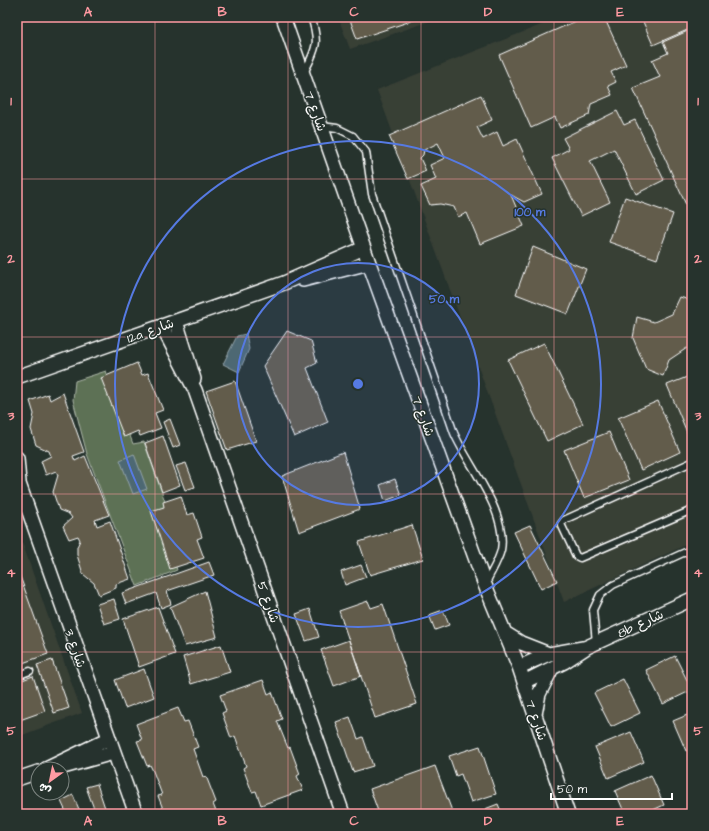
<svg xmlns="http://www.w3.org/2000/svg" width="709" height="831" viewBox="0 0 709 831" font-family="'Architects Daughter','Playpen Sans Arabic',sans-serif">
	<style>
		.built { fill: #383f36 }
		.green { fill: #5d7154; stroke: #aeb8aa }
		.water { fill: #4d6873; stroke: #94a4ab }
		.building { fill: #625c4b; stroke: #fff }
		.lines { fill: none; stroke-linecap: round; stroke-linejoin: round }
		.service-casing { stroke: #fff; stroke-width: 9 }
		.minor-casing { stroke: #fff; stroke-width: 16 }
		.service { stroke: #26332d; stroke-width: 6 }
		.minor { stroke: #26332d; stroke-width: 13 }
		.grid { fill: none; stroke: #ff9aa2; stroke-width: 1; stroke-opacity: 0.55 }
		.ring { fill: none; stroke: #567ae2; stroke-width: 2 }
		.labels { text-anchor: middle; stroke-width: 3; stroke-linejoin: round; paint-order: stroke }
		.street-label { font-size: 13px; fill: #fff; stroke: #26332d }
		.centre { fill: #567ae2; stroke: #26332d; stroke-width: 2 }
		.ring-label { font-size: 12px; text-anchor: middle; font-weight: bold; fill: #567ae2; stroke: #26332d; stroke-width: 3; stroke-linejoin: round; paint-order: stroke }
		.neatline { fill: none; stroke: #ff9aa2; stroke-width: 1.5 }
		.grid-label { font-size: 13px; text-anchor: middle; font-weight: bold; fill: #ff9aa2 }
	</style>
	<rect width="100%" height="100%" fill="#26332d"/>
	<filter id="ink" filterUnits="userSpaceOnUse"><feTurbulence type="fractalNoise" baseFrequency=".025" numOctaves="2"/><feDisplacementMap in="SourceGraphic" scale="8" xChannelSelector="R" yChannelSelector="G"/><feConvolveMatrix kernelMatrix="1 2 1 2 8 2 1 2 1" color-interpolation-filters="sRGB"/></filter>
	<g filter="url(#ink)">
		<!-- built -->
		<path class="built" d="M338 17H441L350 49Z
			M561 17H692V542L564 602 377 90Z
			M17 528 82 713 17 737Z"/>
		<!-- green -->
		<path class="green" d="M106 371 133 444 144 442 168 510 159 514 177 570 137 586 87 454 73 400 75 381Z"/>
		<!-- water -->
		<path class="water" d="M246 334 249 349 239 372 223 364 237 336Z
			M134 454 147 489 133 494 120 460Z"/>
		<!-- building -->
		<path class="building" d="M349 17H423L357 39Z
			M585 17H604L626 65 611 72 616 82 608 86 612 95 591 104 589 115 560 128 555 117 531 128 499 55Z
			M641 17H692V28L653 45Z
			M692 29V218L633 88 660 77 652 60 668 53 663 42Z
			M481 95 492 120 477 127 483 139 497 132 503 146 517 139 542 194 524 202 511 195 524 226 480 244 467 213 458 217 454 207 440 204 430 205 421 186 436 179 430 165 445 158 438 143 424 150 423 155 420 158 426 171 408 179 389 136Z
			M617 111 624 125 635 120 664 180 636 194 614 149 590 161 610 202 581 216 552 158 569 149 563 138Z
			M625 197 673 214 657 259 609 242Z
			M533 247 586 269 568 314 516 294Z
			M680 297 692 301V350L687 348 669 360 663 376 646 369 633 338 637 317 654 322 672 314Z
			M287 331 311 341 317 363 307 368 328 422 294 437 263 366Z
			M544 343 583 424 547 441 508 360Z
			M137 363 142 375 148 373 163 410 155 413 161 428 140 436 138 431 124 437 101 378Z
			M692 375V436L689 437 667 385Z
			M235 381 256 441 227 450 206 391Z
			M63 393 84 452 73 456 75 461 85 456 109 515 95 520 97 526 110 521 130 579 116 584V588L99 595 94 583 83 574 77 555V547L80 540 78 536 69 539 63 526 72 518 69 514 59 510 53 492 58 475 56 471 46 475 41 461 51 456 49 451 36 445 31 429 34 414 30 401 48 394 50 400Z
			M658 401 680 452 641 470 618 418Z
			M170 419 180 445 173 448 163 422Z
			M609 432 629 480 584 498 564 450Z
			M163 436 180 485 162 492 145 443Z
			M343 452 360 509 299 532 282 476Z
			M186 463 195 487 185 490 176 466Z
			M395 479 401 495 385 501 380 485Z
			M181 496 187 515 194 513 202 537 197 539 204 558 170 569 151 511 164 507 163 502Z
			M412 525 423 559 370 575 359 542Z
			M530 525 557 581 541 589 514 532Z
			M209 562 214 575 167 591 171 604 161 608 156 593 126 604 122 593Z
			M361 565 366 577 345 585 341 572Z
			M17 568 48 654 17 665Z
			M205 591 217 637 185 646 170 607Z
			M114 599 120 619 104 624 97 604Z
			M368 601 371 608 383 604 417 704 375 718 339 611Z
			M158 607 175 654 139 667 123 619Z
			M310 609 319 637 306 641 296 614Z
			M443 610 449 625 435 630 429 615Z
			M349 640 361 676 334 686 321 650Z
			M221 645 230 672 191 684 183 657Z
			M675 656 692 690 663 704 646 670Z
			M52 660 69 708 54 713 37 665Z
			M144 669 154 697 125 708 115 680Z
			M33 676 45 711 17 721V682Z
			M623 679 640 713 611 727 594 693Z
			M263 680 268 694 272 692 282 719 277 721 288 748 290 747 300 774 297 776 303 790 261 805 256 791 252 792 243 768 246 766 235 736 231 738 222 713 226 711 220 695Z
			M178 708 184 722 188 721 198 747 193 749 203 777 206 776 216 802 213 804 217 814H165L158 796 162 795 153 771 150 765 147 766 137 741 142 740 136 724Z
			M692 713V749L686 751 673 721Z
			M350 717 358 739 363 737 373 766 353 772 336 722Z
			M631 732 644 762 608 778 595 747Z
			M480 746 496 794 471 802 461 774 456 776 449 756Z
			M435 766 452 811 444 814H379L370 789Z
			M651 775 664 805 644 814H625L615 791Z
			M97 784 107 814H96L86 787Z
			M73 795 81 814H67L61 801Z
			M498 804 502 814H487L485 809Z
			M250 810 252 814H236Z"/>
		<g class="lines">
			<!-- service casing -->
			<g class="service-casing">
				<path id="service" d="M304 73C316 49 320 43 311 17
					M322 126 337 128 353 136 366 152 372 194 454 433C468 466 508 511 501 550 498 562 491 572 486 583
					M692 462 564 520 561 524 576 556 580 558 692 510
					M596 643 593 610 600 595 613 585 692 549
					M17 676 30 671"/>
			</g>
			<!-- minor casing -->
			<g class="minor-casing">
				<path id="minor" d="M283 17 369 263 485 585 519 667 568 814
					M303 280 369 263
					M176 321 194 379
					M162 326 195 390 343 814
					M17 377 284 283 364 248
					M17 458 19 482
					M17 478 136 814
					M505 633 521 643 549 654
					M519 667 549 654 583 648
					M524 682 564 662 587 647 692 599
					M535 714 539 694 552 668
					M46 769 108 739
					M56 769 113 753
					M17 779 38 772"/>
			</g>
			<!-- service -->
			<use href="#service" class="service"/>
			<!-- minor -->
			<use href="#minor" class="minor"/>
		</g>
	</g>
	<!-- grid -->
	<path class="grid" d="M155 17V814M288 17V814M421 17V814M554 17V814M17 179H692M17 337H692M17 494H692M17 652H692"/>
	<!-- distance rings -->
	<circle cx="358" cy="384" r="121" fill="#567ae2" fill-opacity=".12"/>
	<g class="ring">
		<circle cx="358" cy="384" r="121"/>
		<circle cx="358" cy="384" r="243"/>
	</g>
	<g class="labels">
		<!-- street labels -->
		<g class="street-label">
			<text transform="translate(316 111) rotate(70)" y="5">شارع 7</text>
			<text transform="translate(150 330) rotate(-20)" y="5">12a شارع</text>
			<text transform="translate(424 416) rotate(70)" y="5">شارع 7</text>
			<text transform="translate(269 602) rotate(71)" y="5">شارع 5</text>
			<text transform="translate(640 623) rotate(-25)" y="5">8b شارع</text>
			<text transform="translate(76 648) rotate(71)" y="5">شارع 3</text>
			<text transform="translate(537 720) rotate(71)" y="5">شارع 7</text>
		</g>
	</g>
	<circle cx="358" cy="384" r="6" class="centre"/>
	<g class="ring-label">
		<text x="530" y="216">100 m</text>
		<text x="444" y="303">50 m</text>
	</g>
	<!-- margin -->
	<rect width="709" height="831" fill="none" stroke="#26332d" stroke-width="44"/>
	<!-- north arrow -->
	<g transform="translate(50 781) rotate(213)"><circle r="19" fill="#26332d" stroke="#7d8581"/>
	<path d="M0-3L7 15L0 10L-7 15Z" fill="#ff9aa2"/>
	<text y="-6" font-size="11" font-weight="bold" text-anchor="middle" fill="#ffffff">ش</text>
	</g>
	<!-- scale -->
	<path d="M551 793v6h121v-6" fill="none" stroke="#ffffff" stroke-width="2"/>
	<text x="557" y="793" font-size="12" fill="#ffffff" stroke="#26332d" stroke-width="3" paint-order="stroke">50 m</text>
	<rect x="22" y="22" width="665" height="787" class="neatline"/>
	<g class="grid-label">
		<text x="88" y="16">A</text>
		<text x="222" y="16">B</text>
		<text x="354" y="16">C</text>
		<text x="488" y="16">D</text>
		<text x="620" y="16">E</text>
		<text x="11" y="105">1</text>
		<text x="698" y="105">1</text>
		<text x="11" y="263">2</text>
		<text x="698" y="263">2</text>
		<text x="11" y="420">3</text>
		<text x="698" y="420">3</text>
		<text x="11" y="577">4</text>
		<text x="698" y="577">4</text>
		<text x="11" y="735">5</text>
		<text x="698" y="735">5</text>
		<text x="88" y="825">A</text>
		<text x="222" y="825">B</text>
		<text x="354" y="825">C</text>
		<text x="488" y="825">D</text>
		<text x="620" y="825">E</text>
	</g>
</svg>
